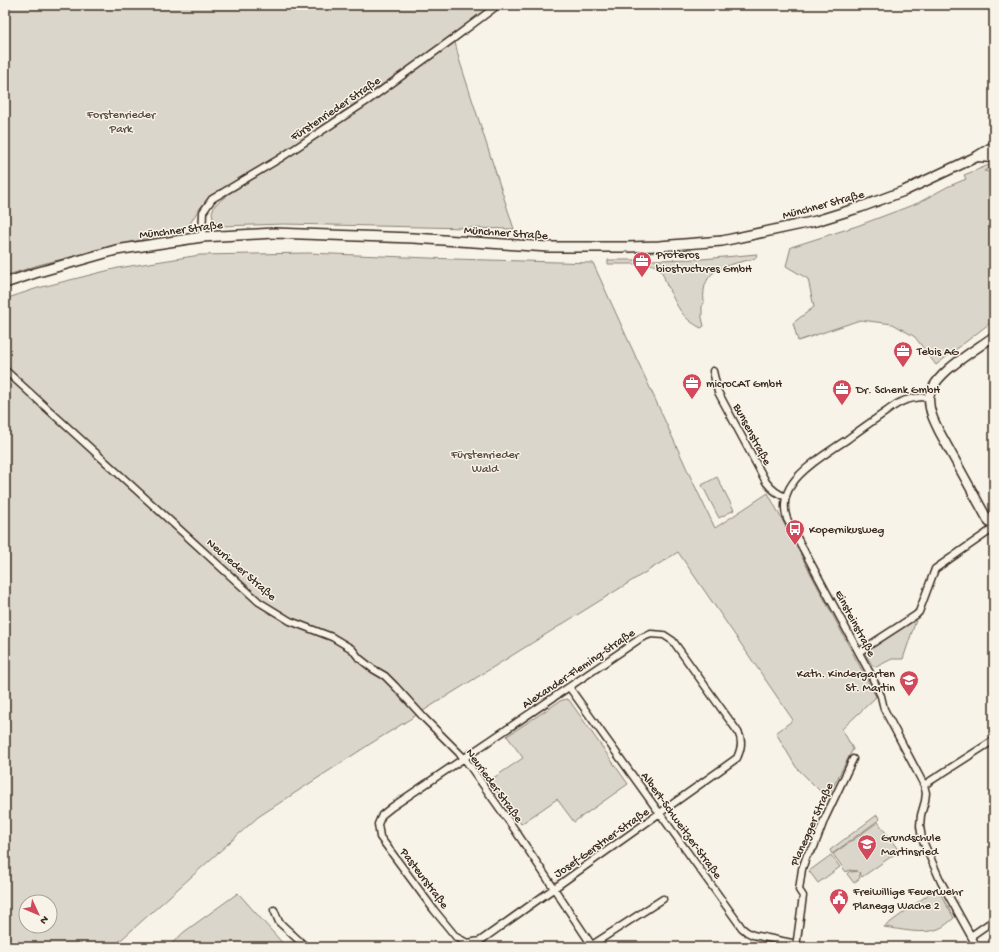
<svg xmlns="http://www.w3.org/2000/svg" width="999" height="952" viewBox="0 0 999 952" font-family="'Gochi Hand',sans-serif">
	<style>
		.green { fill: #dbd6cb; stroke: #8b8074; fill-rule: evenodd }
		.lines { fill: none; stroke-linecap: round; stroke-linejoin: round }
		.minor-casing { stroke: #3b2a1e; stroke-width: 9 }
		.tertiary-casing { stroke: #3b2a1e; stroke-width: 11 }
		.secondary-casing { stroke: #3b2a1e; stroke-width: 12 }
		.minor { stroke: #f7f3e8; stroke-width: 6 }
		.tertiary { stroke: #f7f3e8; stroke-width: 8 }
		.secondary { stroke: #f7f3e8; stroke-width: 9 }
		.labels { text-anchor: middle; stroke-width: 3; stroke-linejoin: round; paint-order: stroke }
		.street-label { font-size: 12px; fill: #3b2a1e; stroke: #f7f3e8 }
		.park-label { font-size: 12px; fill: #5b4c41; stroke: #f7f3e8 }
		.poi-label { font-size: 12px; fill: #3b2a1e; stroke: #f7f3e8; text-anchor: start }
	</style>
	<rect width="100%" height="100%" fill="#f7f3e8"/>
	<filter id="ink" filterUnits="userSpaceOnUse"><feTurbulence type="fractalNoise" baseFrequency=".025" numOctaves="2"/><feDisplacementMap in="SourceGraphic" scale="8" xChannelSelector="R" yChannelSelector="G"/><feConvolveMatrix kernelMatrix="1 2 1 2 8 2 1 2 1" color-interpolation-filters="sRGB"/></filter>
	<g filter="url(#ink)">
		<!-- green -->
		<path class="green" d="M5 5H491L451 37 293 146 259 168 209 197 197 212 188 227 173 232 38 265 5 276Z
			M455 42 459 59 514 229 284 224 220 226 213 219 212 212 215 205 221 200 230 193 279 163Z
			M994 164V169L990 168 984 171 994 172V320L936 365 915 337 893 324 860 320 798 341 793 323 814 307 808 279 786 266 791 247 857 226 918 203 947 187 966 179 964 175 989 165Z
			M309 253 453 259 593 263 691 478 715 528 768 493 876 697 842 729 853 749 827 798 796 767 776 733 793 720 678 552 370 744 258 817 113 947H5V299L38 288 118 268 200 255ZM26 902H50V926H26Z
			M757 254 756 258C728 266 700 266 704 303L702 306V318L704 326 701 328C682 318 679 309 669 290H670L668 286H667C663 275 663 267 650 264H608V260H648L702 259Z
			M717 477 734 510 719 518 702 485Z
			M916 620 903 659H892L876 667 872 665 866 655 867 650 912 621Z
			M566 699 569 700 628 784 574 822 557 799 521 824 489 781 523 758 507 736 560 701Z
			M877 815 880 819 832 854 830 850Z
			M878 822 899 851 862 877 859 872 860 878 854 883 847 874 850 871 852 872 857 871 849 870 846 872 833 854Z
			M831 855 840 867 818 883 809 871Z
			M937 888 954 918C949 922 944 927 938 929 923 935 899 929 884 927Z
			M238 893 286 947H168L184 932Z"/>
		<g class="lines">
			<!-- minor casing -->
			<g class="minor-casing">
				<path id="minor" d="M202 237 203 212 212 199 279 159 367 101 454 38 498 5
					M5 370 259 602 290 621 332 637 352 649 359 658 373 669 385 676 395 686 425 719 464 758 515 830 593 947
					M713 371 718 392 766 482C772 490 777 494 786 497
					M929 397C919 397 908 398 899 403 895 405 891 408 887 411 874 420 861 429 849 438 832 450 803 467 792 484 785 494 783 507 787 519L871 675 881 696 884 709 924 785 926 793 925 801 921 815 920 826 922 839 941 882 977 947
					M651 634 664 635 673 641 738 732C743 741 741 749 737 758L480 941 467 943 456 937 434 910 380 837 378 824 382 815 392 807 622 651 641 638Z
					M859 652 916 615 919 612 935 569 994 528
					M569 687 742 928 747 932 753 935 797 944
					M924 785 994 740
					M274 910 279 922 306 947
					M971 936 994 920
					M592 945 663 899
					M796 947 803 896 799 890 802 869 807 855 814 847 825 818 853 759"/>
			</g>
			<!-- tertiary casing -->
			<g class="tertiary-casing">
				<path id="tertiary" d="M976 157 994 158
					M994 336C976 350 931 374 929 399 929 411 934 421 939 431L989 522 994 527"/>
			</g>
			<!-- secondary casing -->
			<g class="secondary-casing">
				<path id="secondary" d="M5 283 35 273 116 250 202 237 274 233 413 238 548 247H628L659 246 722 241 816 221 861 207 904 191 976 157 994 146"/>
			</g>
			<!-- minor -->
			<use href="#minor" class="minor"/>
			<!-- tertiary -->
			<use href="#tertiary" class="tertiary"/>
			<!-- secondary -->
			<use href="#secondary" class="secondary"/>
		</g>
	</g>
	<!-- icons -->
	<defs>
		<g id="office-pin" transform="scale(1)"><path d="M0 17L-7.5 6A9.5 9.5 0 1 1 7.5 6Z" fill="#d1495b" stroke="#f7f3e8"/><path d="M-6-3h4V-5.5h4V-3h4V5H-6ZM-1-4.5V-3h2v-1.5ZM-6 0V1H6V0Z" fill="#fff"/></g>
		<g id="bus-pin" transform="scale(1)"><path d="M0 17L-7.5 6A9.5 9.5 0 1 1 7.5 6Z" fill="#d1495b" stroke="#f7f3e8"/><path d="M-5-6H5V4H4V6H2V4H-2V6H-4V4H-5ZM-3.5-4V0h7V-4ZM-3.5 1.2v1.5H-2V1.2ZM2 1.2v1.5H3.5V1.2Z" fill="#fff"/></g>
		<g id="school-pin" transform="scale(1)"><path d="M0 17L-7.5 6A9.5 9.5 0 1 1 7.5 6Z" fill="#d1495b" stroke="#f7f3e8"/><path d="M0-5L7-2L0 1L-7-2ZM-4 1L0 2.5L4 1V4Q0 6-4 4Z" fill="#fff"/></g>
		<g id="civic-pin" transform="scale(1)"><path d="M0 17L-7.5 6A9.5 9.5 0 1 1 7.5 6Z" fill="#d1495b" stroke="#f7f3e8"/><path d="M-.6-6.5H3V-4.5H.6V-3L4-1V1h2V6H-6V1h2V-1L-.6-3ZM-1.2 2.5V6h2.4V2.5Z" fill="#fff"/></g>
	</defs>
	<g fill-rule="evenodd">
		<use href="#office-pin" x="642" y="261"/>
		<use href="#office-pin" x="903" y="351"/>
		<use href="#office-pin" x="692" y="383"/>
		<use href="#office-pin" x="842" y="389"/>
		<use href="#bus-pin" x="795" y="529"/>
		<use href="#school-pin" x="909" y="680"/>
		<use href="#school-pin" x="867" y="844"/>
		<use href="#civic-pin" x="839" y="898"/>
	</g>
	<g class="labels">
		<!-- street labels -->
		<g class="street-label">
			<text transform="translate(335 108) rotate(-34)" y="4">Fürstenrieder Straße</text>
			<text transform="translate(823 204) rotate(-15)" y="4">Münchner Straße</text>
			<text transform="translate(181 229) rotate(-7)" y="4">Münchner Straße</text>
			<text transform="translate(506 232) rotate(4)" y="4">Münchner Straße</text>
			<text transform="translate(753 434) rotate(62)" y="4">Bunsenstraße</text>
			<text transform="translate(242 569) rotate(41)" y="4">Neurieder Straße</text>
			<text transform="translate(856 623) rotate(62)" y="4">Einsteinstraße</text>
			<text transform="translate(578 668) rotate(-34)" y="4">Alexander-Fleming-Straße</text>
			<text transform="translate(495 785) rotate(54)" y="4">Neurieder Straße</text>
			<text transform="translate(811 824) rotate(-66)" y="4">Planegger Straße</text>
			<text transform="translate(682 825) rotate(54)" y="4">Albert-Schweitzer-Straße</text>
			<text transform="translate(601 842) rotate(-35)" y="4">Josef-Gerstner-Straße</text>
			<text transform="translate(425 878) rotate(53)" y="4">Pasteurstraße</text>
		</g>
		<!-- park labels -->
		<g class="park-label">
			<text x="121" y="118">Forstenrieder<tspan x="121" dy="14">Park</tspan></text>
			<text x="485" y="458">Fürstenrieder<tspan x="485" dy="14">Wald</tspan></text>
		</g>
		<!-- poi labels -->
		<g class="poi-label">
			<text x="656" y="258">Proteros<tspan x="656" dy="14">biostructures GmbH</tspan></text>
			<text x="917" y="355">Tebis AG</text>
			<text x="706" y="387">microCAT GmbH</text>
			<text x="856" y="393">Dr. Schenk GmbH</text>
			<text x="809" y="533">Kopernikusweg</text>
			<text x="895" y="677" text-anchor="end">Kath. Kindergarten<tspan x="895" dy="14">St. Martin</tspan></text>
			<text x="881" y="841">Grundschule<tspan x="881" dy="14">Martinsried</tspan></text>
			<text x="853" y="895">Freiwillige Feuerwehr<tspan x="853" dy="14">Planegg Wache 2</tspan></text>
		</g>
	</g>
	<!-- margin -->
	<rect width="999" height="952" fill="none" stroke="#f7f3e8" stroke-width="20"/>
	<rect x="10" y="10" width="979" height="932" fill="none" stroke="#3b2a1e" stroke-width="1.5" filter="url(#ink)"/>
	<!-- north arrow -->
	<g transform="translate(38 914) rotate(134)"><circle r="19" fill="#f7f3e8" stroke="#aca397"/>
	<path d="M0-3L7 15L0 10L-7 15Z" fill="#d1495b"/>
	<text y="-6" font-size="11" font-weight="bold" text-anchor="middle" fill="#3b2a1e">N</text>
	</g>
</svg>
